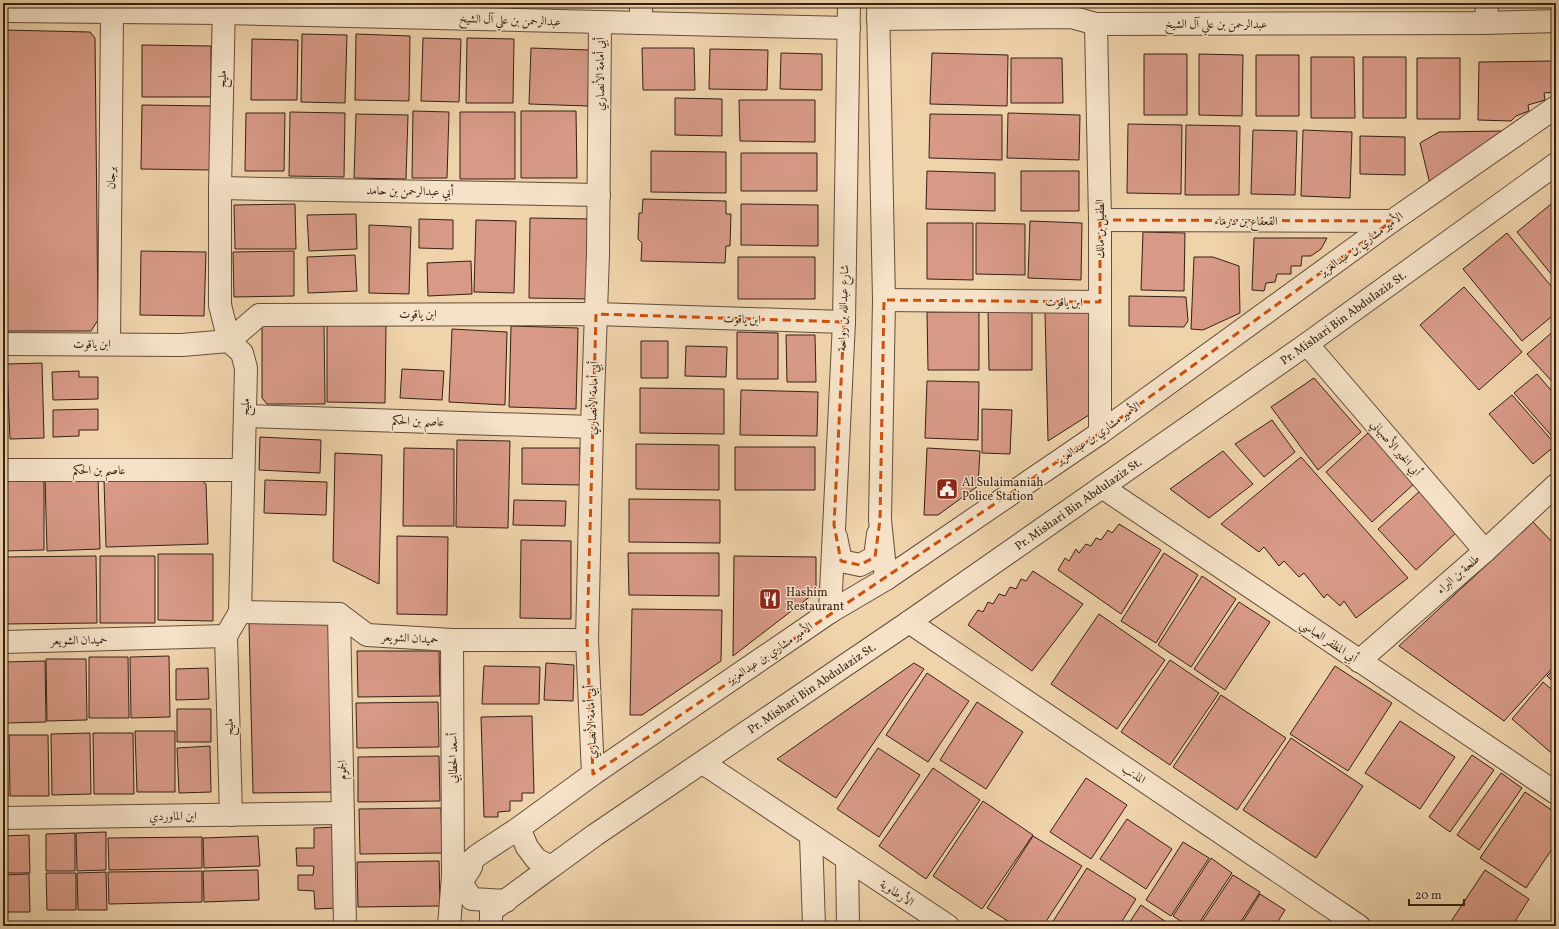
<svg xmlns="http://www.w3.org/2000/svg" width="1559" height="929" viewBox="0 0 1559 929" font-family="Vollkorn,Amiri,serif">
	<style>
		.building { fill: #d89a87; stroke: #352015 }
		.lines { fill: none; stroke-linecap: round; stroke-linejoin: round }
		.minor-casing { stroke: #644d3a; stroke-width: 24 }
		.minor { stroke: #f5e2c8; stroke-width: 22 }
		.marked { fill: none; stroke: #cd500d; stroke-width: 3; stroke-dasharray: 8 5; stroke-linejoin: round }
		.labels { text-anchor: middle; stroke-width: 3; stroke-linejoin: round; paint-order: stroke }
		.street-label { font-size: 12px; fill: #352015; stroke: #f5e2c8 }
		.poi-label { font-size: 12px; fill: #352015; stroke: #f5e2c8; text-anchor: start }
	</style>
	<rect width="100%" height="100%" fill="#efd3ab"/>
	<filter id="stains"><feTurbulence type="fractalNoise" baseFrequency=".005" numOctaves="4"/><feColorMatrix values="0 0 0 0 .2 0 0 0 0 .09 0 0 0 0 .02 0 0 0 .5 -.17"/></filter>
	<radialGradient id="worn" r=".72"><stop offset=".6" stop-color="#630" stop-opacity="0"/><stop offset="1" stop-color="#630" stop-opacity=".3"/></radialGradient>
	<!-- building -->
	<path class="building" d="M3 30 90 32 95 38 98 320 91 331H3Z
		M302 34 347 35 345 103 301 102Z
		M356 34 410 36 409 101 355 100Z
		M423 38 461 39 459 102 421 101Z
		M467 38 514 39 513 103H466Z
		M252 39 298 40 297 100H251Z
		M142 45 211 46V97H142Z
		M531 48 589 50 588 106 529 104Z
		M642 48H694L695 90H643Z
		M710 49 768 50 767 90 709 89Z
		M781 53 822 54V90L780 89Z
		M932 53 1008 55 1007 106 930 104Z
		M1144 54H1187V115H1144Z
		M1199 54 1243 55 1242 116 1199 115Z
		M1256 55H1299V116H1256Z
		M1311 57H1354L1355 118H1311Z
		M1363 57H1406V118H1363Z
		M1011 58H1062L1063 103H1011Z
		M1417 58H1460V119H1417Z
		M1556 61V92L1544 93 1545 100 1528 105 1529 111 1516 116 1511 121 1478 120 1479 62Z
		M675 98 722 99V136L675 135Z
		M739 100H815V142L740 141Z
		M142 105 211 106 210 170 141 169Z
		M413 111 449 112 447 178H412Z
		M521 111H576L577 178H521Z
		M290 112 345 113 344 177 289 176Z
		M460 112H515V179H460Z
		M246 113H285L284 171H245Z
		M1008 113 1080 115 1079 160 1007 158Z
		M356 114 408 115 406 179 354 178Z
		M930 114 1002 115V160L929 158Z
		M1128 124 1182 125 1181 194 1127 193Z
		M1186 125 1240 126 1239 195H1185Z
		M1253 130 1297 131 1295 195 1251 194Z
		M1303 130 1352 132 1350 198 1301 196Z
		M1502 131 1430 184 1420 143 1439 132Z
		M1360 136 1405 137V175L1360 174Z
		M651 151 726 152V193L651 192Z
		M741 153H817V191H741Z
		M927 171 995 173V211L926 209Z
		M1021 171H1079V211H1021Z
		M643 199 726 201V214H731L730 246H726L725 263 641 261 642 243 638 239 639 213H642Z
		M1556 200V280L1517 232Z
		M295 204 296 249H235L234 205Z
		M741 204 818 205V246L741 245Z
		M356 214 357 249 309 251 307 215Z
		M530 218 590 219 589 299 529 298Z
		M419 219 453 220V249L419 248Z
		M476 220 516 221 514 293 474 292Z
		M1030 221 1082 223 1081 280 1028 278Z
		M927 223H973V280L927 279Z
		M976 223 1025 224V275L976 274Z
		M369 225 411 227 409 294 369 293Z
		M1143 232 1185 233 1184 291 1141 290Z
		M1507 233 1556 292V313L1522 341 1463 269Z
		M1254 238H1327L1321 249 1311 256H1302L1301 266H1291V274H1277L1275 282 1266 283 1264 291 1252 290Z
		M141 251 206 252 204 316 140 315Z
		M294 251V296L234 297 233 252Z
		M355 255 357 291 308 293 307 257Z
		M738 257H815V299H738Z
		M1194 257H1213L1239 266 1240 313 1203 330 1191 329Z
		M471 261 472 294 428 296 427 263Z
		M1464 287 1522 352 1479 390 1420 325Z
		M1129 296 1186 297 1188 321 1184 327 1129 326Z
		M988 310H1032V370H989Z
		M927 312H979V370H928Z
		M1045 312H1093L1092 413 1048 441Z
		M268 323H324L325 404H267L262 398V327Z
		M327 325 386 326 385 403 327 402Z
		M511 326 578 328 576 409 509 407Z
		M452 329 507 332 505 405 449 402Z
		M1556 329V386L1527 354Z
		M737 332 778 333V379H737Z
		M786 335H815L816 382H787Z
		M641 341H668V378H641Z
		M686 346 727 347 726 377 685 376Z
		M3 362H5L7 436 3 437Z
		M42 363 44 438 10 439 7 364Z
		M402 369 444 371 442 400 400 398Z
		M79 371V377H98V399L53 400 52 372Z
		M1537 374 1556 396V441L1514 393Z
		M1314 378 1361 432 1318 470 1271 407Z
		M927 381 979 382 978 440 925 438Z
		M640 388 724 389V434L640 433Z
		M741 390 818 392 817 436 740 435Z
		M1512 395 1556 445 1533 464 1489 414Z
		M98 409V430H79V436L53 437V410Z
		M982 409 1012 410 1010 454 982 453Z
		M1272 420 1295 452 1264 477 1235 444Z
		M1368 433 1415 483 1372 522 1326 472Z
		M260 437 321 440 320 473 259 470Z
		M457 440 510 441 508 528 456 527Z
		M636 444 719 445V490L636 489Z
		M735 447H815V490H735Z
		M404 448 454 449V526H403Z
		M522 448H580V485L522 484Z
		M927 448 980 451 978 486 938 515H924Z
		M1223 451 1253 484 1209 518 1170 489Z
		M335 453 382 455 379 584 333 561Z
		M1301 457 1408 578 1356 618 1344 601 1340 606 1327 594 1324 598 1304 573 1299 577 1284 561 1279 566 1264 547 1259 552 1221 524Z
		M98 476 100 549 47 551 45 477Z
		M44 477V550L3 551V478Z
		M197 477 206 484 208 544 106 547 104 480Z
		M265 480 327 482 326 515 264 513Z
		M1420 491 1458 531 1416 570 1378 529Z
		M629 499 720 500V543L629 542Z
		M514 500 566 501 565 526 513 525Z
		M1533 522 1556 546V664L1504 721 1399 646Z
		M1119 524 1161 550 1121 614 1058 570 1065 558 1069 561 1076 549 1079 553 1086 544 1091 546 1096 538 1101 540 1108 530 1112 533Z
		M397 536 448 537 447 615 397 614Z
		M521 540 571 541V619L520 618Z
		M628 553H719V596L629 595Z
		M1164 553 1198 575 1156 643 1121 621Z
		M158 554H213V621L158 620Z
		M96 556 97 623 3 624V557Z
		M100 556H155V623H100Z
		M734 556 816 557V592L733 656Z
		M1033 571 1083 604 1032 671 968 625 978 610 983 612 988 602 993 604 999 594 1005 596 1010 587 1016 589 1021 579 1026 581Z
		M1202 576 1236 599 1191 667 1158 645Z
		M1239 602 1270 622 1225 690 1194 669Z
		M632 609 722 610 721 661 642 715H630Z
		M1099 614 1165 660 1117 729 1051 684Z
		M331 620 335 792 253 793 249 622Z
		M357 651H439L440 696 358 697Z
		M169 656 170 717 131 718 130 657Z
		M89 657H128L129 718H89Z
		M46 659H86L87 720 47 721Z
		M1170 660 1219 693 1170 765 1121 732Z
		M45 661 46 722 6 723 5 662Z
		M546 663 574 665 573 701 544 700Z
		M914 663 924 669 836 798 777 759Z
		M484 666 540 667 539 704H482Z
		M1335 666 1392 703 1348 771 1290 734Z
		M1556 667V685L1547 676Z
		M208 668 209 699 176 700V669Z
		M927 673 969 701 928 762 886 735Z
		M1543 682 1556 693V757L1512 719Z
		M1221 695 1286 738 1237 810 1173 767Z
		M438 702 439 747 357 748 356 703Z
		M977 702 1023 732 986 789 940 760Z
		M177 709H211V742H177Z
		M532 716 534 793H522V801H510V811L498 812V817H484L481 717Z
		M1400 721 1455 757 1420 809 1365 773Z
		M135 731H175V792H137Z
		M90 733 91 794 52 795 51 734Z
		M93 733H133L134 794H94Z
		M9 735H48L49 796H10Z
		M3 736H7L8 797H3Z
		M1291 738 1363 786 1316 858 1243 810Z
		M210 746 211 792 179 793 177 748Z
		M878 748 920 775 879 837 837 809Z
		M1472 755 1494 770 1450 832 1429 817Z
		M439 756 440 801 358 802V757Z
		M933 768 980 800 926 879 879 846Z
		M1501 773 1522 788 1479 850 1457 835Z
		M1086 778 1127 805 1091 859 1050 832Z
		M1525 792 1556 813V843L1526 888 1480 858Z
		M983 801 1033 835 982 909 933 876Z
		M441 808 442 853 360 854 359 809Z
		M1127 819 1172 849 1146 889 1100 859Z
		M336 827 337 908 315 909 314 891 298 890V875H313L314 866H297L296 848H314V828Z
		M106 832V870L77 871 76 833Z
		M75 833V871H46V834Z
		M29 835 30 873H3V836Z
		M258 836 260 866 204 868 203 838Z
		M1033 836 1082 866 1043 926H1016L987 908Z
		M202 837V868L109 870 108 838Z
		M1183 842 1209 858 1171 916 1146 900Z
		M1211 858 1232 873 1197 926H1188L1173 916Z
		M439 861 440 906 358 907 357 862Z
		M1087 868 1136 899 1119 926H1050Z
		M258 870 259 900 204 902 203 871Z
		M1485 870 1529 899 1512 926H1448Z
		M202 871V902L109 904 108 872Z
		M106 872 107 910H78L77 873Z
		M46 873H76V910H47Z
		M29 874 30 912H3V875Z
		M1233 875 1260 892 1238 926H1199Z
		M1260 894 1285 910 1275 926H1240Z
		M1141 905 1172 926H1127Z"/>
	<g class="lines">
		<!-- minor casing -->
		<g class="minor-casing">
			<g id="minor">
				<path d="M224 3 220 188V305L229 341 242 353 246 368 240 612 226 636 231 815"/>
				<path d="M641 3V23"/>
				<path d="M878 3 884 300 880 520 886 579"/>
				<path d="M3 11 224 13 849 28"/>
				<path d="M878 19 1071 17 1096 24 1486 23 1556 21"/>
				<path d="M1486 23 1487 3"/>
				<path d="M1096 24 1100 220V433"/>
				<path id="s1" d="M1556 107 1392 221 1100 433 886 579 830 612 593 774 519 828 527 847 536 859 551 867 595 835 909 622 1307 344 1556 164"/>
				<path d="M220 188 599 195"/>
				<path d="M1100 220 1392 221"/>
				<path d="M884 300 1100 302"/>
				<path d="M3 344 182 345 229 341 259 315 596 314 844 322"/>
				<path d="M109 344 112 13"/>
				<path d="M1307 344 1485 551"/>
				<path d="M245 416 592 427"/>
				<path d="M3 470H243"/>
				<path d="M1102 487 1556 793"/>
				<path d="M836 537 841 561 860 565 875 557 878 534"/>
				<path d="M240 612 339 614 367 635 452 640H587"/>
				<path d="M830 612 844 322 849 3"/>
				<path d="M339 614 345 926"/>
				<path d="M909 622 1359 926"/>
				<path d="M452 640 453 876"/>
				<path d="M3 642 226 636"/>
				<path d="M1359 661 1485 551 1556 485"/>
				<path d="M703 763 948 926"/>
				<path d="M593 774 587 640 592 427 598 254 600 23"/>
				<path d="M3 818 343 813"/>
				<path d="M811 836 814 926"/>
				<path d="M847 859 848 926"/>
				<path d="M471 867 461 883 472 899 506 901"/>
				<path d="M449 926 453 876 478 855 519 828"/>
				<path d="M491 926V911L551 867"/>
			</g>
		</g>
		<!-- minor -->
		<use href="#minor" class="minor"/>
	</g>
	<!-- marked area -->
	<path class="marked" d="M1100 220 1392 221 1100 433 593 774 587 640 596 314 844 322 834 525 841 561 860 565 875 557 880 520 884 300 1100 302Z"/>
	<!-- icons -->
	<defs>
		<g id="civic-square" transform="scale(1.15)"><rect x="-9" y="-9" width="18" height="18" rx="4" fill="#8f2418" stroke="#f5e2c8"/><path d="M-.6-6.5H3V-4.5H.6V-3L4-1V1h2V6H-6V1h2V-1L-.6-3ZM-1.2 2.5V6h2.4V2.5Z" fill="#fff"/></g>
		<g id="restaurant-square" transform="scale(1.15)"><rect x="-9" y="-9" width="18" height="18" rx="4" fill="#8f2418" stroke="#f5e2c8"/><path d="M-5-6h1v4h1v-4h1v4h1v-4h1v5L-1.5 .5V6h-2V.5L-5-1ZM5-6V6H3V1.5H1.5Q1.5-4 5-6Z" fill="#fff"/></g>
	</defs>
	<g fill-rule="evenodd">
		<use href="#civic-square" x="947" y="489"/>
		<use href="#restaurant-square" x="770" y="599"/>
	</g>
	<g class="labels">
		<!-- street labels -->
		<g class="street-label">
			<text transform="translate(510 20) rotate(2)" y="4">عبدالرحمن بن علي آل الشيخ</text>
			<text x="1216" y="28">عبدالرحمن بن علي آل الشيخ</text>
			<text transform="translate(600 74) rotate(-90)" y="4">أبي أمامة الأنصاري</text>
			<text transform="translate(222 79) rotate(-89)" y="4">مليح</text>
			<text transform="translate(111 178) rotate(-89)" y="4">برجان</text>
			<text transform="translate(410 191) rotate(1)" y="4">أبي عبدالرحمن بن حامد</text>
			<text x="1246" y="225">القعقاع بن درماء</text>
			<text transform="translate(1100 229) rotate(-90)" y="4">الطفيل بن مالك</text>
			<text transform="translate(1361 244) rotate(-36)" y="4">الأمير مشاري بن عبدالعزيز</text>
			<text transform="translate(1064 302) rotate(1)" y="4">ابن ياقوت</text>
			<text transform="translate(843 308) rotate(-88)" y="4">شارع عبدالله بن رواحة</text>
			<text x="418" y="318">ابن ياقوت</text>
			<text dy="4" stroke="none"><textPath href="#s1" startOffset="2280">Pr. Mishari Bin Abdulaziz St.</textPath></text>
			<text transform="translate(742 319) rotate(2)" y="4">ابن ياقوت</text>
			<text x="92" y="348">ابن ياقوت</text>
			<text transform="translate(593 398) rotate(-88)" y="4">أبي أمامة الأنصاري</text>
			<text transform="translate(245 407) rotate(-88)" y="4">مليح</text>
			<text transform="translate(418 421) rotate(2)" y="4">عاصم بن الحكم</text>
			<text transform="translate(1098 433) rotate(-35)" y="4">الأمير مشاري بن عبدالعزيز</text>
			<text transform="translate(1396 448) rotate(49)" y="4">أبي الخير الأصبهاني</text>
			<text x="99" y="474">عاصم بن الحكم</text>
			<text dy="4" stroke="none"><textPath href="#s1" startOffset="1956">Pr. Mishari Bin Abdulaziz St.</textPath></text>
			<text transform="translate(1458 574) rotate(-41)" y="4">طلحة بن البراء</text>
			<text transform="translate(410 638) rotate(3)" y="4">حميدان الشويعر</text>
			<text transform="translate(79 640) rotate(-1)" y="4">حميدان الشويعر</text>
			<text transform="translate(1329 641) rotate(34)" y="4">أبي المظفر العباسي</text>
			<text transform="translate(770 653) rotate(-34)" y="4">الأمير مشاري بن عبدالعزيز</text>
			<text dy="4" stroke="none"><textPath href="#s1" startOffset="1632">Pr. Mishari Bin Abdulaziz St.</textPath></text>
			<text transform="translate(591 722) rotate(-92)" y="4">أبي أمامة الأنصاري</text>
			<text transform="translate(229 727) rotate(-92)" y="4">مليح</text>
			<text transform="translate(453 758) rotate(-90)" y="4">أسعد الحطابي</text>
			<text transform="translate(342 770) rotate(-91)" y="4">الجموم</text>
			<text transform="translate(1134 774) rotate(34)" y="4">المذنب</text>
			<text transform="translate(173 816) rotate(-1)" y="4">ابن الماوردي</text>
			<text transform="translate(897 893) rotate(33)" y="4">الأرطاوية</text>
		</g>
		<!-- poi labels -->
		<g class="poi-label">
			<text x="962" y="486">Al Sulaimaniah<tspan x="962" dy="14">Police Station</tspan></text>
			<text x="786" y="596">Hashim<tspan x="786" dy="14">Restaurant</tspan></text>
		</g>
	</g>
	<!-- margin -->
	<rect width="1559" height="929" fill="none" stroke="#efd3ab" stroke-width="16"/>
	<rect x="4" y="4" width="1551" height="921" fill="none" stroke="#352015" stroke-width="2"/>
	<rect x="8" y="8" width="1543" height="913" fill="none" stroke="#352015"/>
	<!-- scale -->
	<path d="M1409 899v6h55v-6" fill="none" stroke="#352015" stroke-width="2"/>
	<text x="1415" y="899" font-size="12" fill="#352015" stroke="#f5e2c8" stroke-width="3" paint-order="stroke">20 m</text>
	<rect width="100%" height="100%" filter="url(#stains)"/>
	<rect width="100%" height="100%" fill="url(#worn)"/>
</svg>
